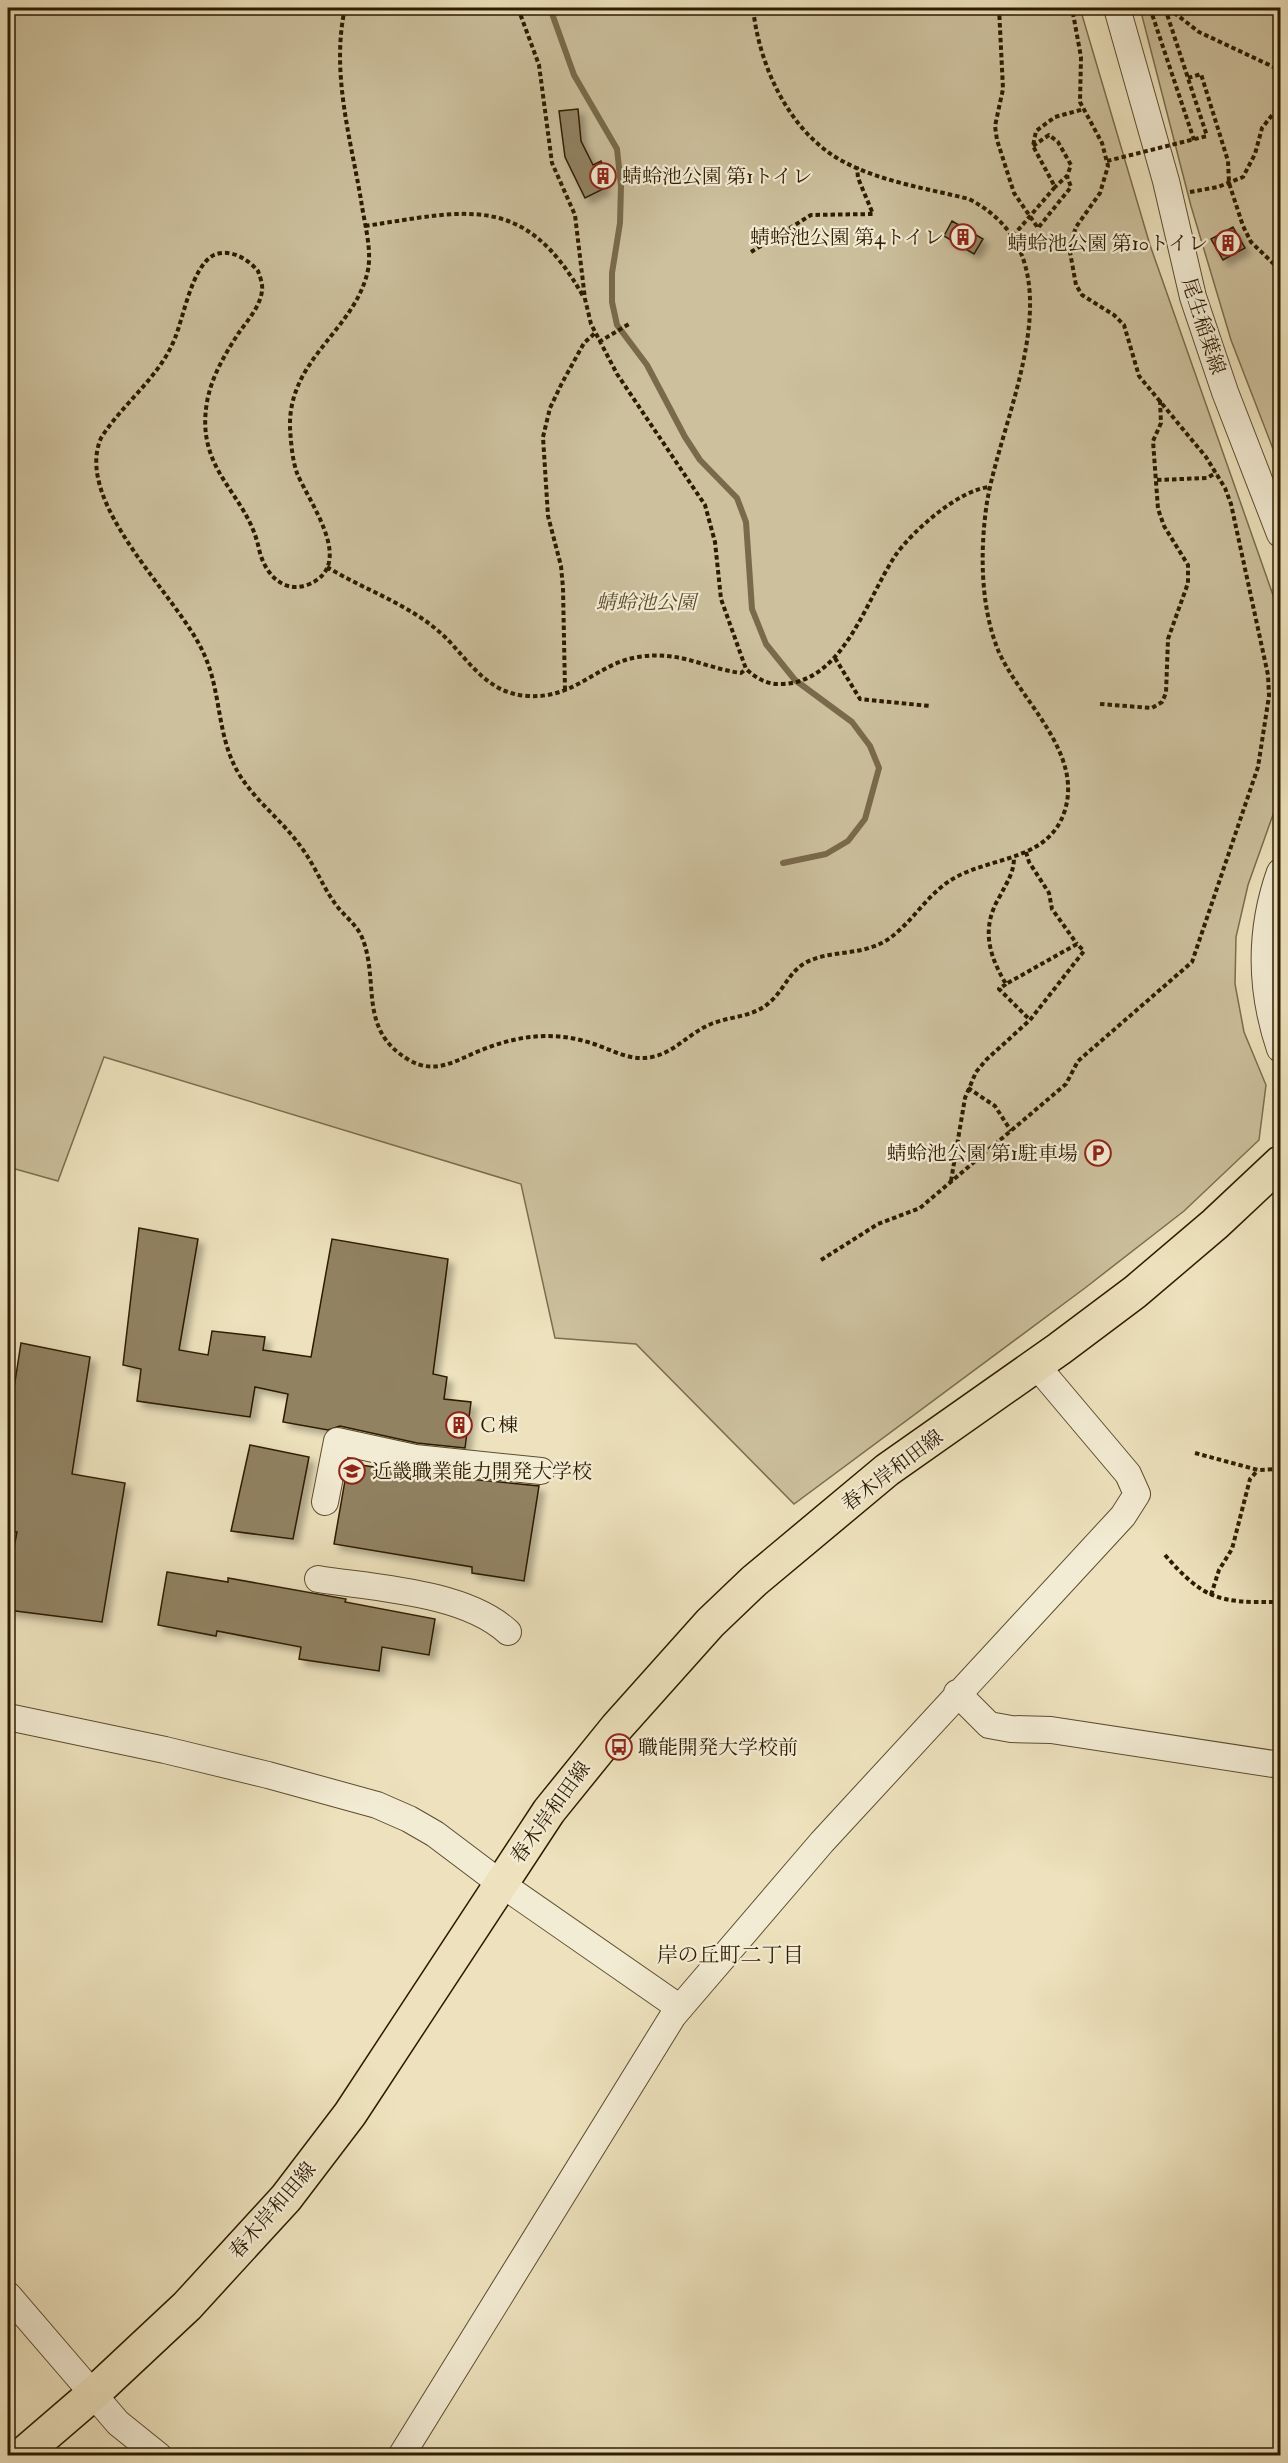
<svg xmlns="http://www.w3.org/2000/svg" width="1288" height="2463" viewBox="0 0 1288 2463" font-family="'IM FELL Double Pica','Noto Serif JP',serif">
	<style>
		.green { fill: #ccc09d; stroke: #7c6e4e; stroke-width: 1.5 }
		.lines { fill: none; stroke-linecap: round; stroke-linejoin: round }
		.stream { stroke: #796a4b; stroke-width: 6 }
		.building { fill: #918262; stroke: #2d1b00; stroke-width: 1.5; filter: url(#shadow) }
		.minor-casing { stroke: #5d4d2f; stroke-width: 28 }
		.major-casing { stroke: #2d1b00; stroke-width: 36 }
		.path { stroke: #2d1b00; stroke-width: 4; stroke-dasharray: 4.5 3; stroke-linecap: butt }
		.minor { stroke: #f3ecd4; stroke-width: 26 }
		.major { stroke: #ede2bd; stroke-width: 33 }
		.path-bridge { stroke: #2d1b00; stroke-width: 4; stroke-dasharray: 4.5 3; stroke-linecap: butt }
		.labels { text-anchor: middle; stroke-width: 4.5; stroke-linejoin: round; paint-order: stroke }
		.poi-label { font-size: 20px; fill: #2d1b00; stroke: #f3ecd4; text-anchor: start }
		.street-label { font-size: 20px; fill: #2d1b00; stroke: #f3ecd4 }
		.park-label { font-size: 20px; font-style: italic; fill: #5d4d2f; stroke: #f3ecd4 }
		.neighbourhood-label { font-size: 21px; fill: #2d1b00; stroke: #f3ecd4 }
	</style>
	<defs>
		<filter id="shadow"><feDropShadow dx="5.5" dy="5.5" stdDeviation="3" flood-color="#0004"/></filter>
	</defs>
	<rect width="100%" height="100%" fill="#ede2bd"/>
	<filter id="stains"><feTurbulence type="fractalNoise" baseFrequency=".00333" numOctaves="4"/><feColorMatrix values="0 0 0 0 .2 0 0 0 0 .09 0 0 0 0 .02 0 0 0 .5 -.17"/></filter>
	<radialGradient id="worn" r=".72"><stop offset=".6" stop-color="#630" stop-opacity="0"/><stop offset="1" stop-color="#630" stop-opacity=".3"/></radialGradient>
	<!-- green -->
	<path class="green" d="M8 8H1080L1150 245 1280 615V795L1248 885 1236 937 1235 984 1244 1032 1266 1085 1259 1140 1184 1211 1085 1288 794 1504 636 1344 555 1338 521 1184 104 1057 58 1181 8 1167Z
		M1140 8H1280V467L1231 340 1191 206Z"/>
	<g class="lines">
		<!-- stream -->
		<path class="stream" d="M550 8 574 75 617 149 621 186 620 223 612 273V302L617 325 647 365 685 437 700 460 737 498 746 522 752 609 766 644 795 680 852 722 870 746 879 768 865 819 848 841 826 854 783 863"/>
	</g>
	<!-- building -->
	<path class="building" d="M578 109 581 141 593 165 601 161 608 177 600 180 605 188 585 198 565 157 559 111Z
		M952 221 983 239 974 254 944 236Z
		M1233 227 1245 248 1223 260 1211 239Z
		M139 1228 198 1239 179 1350 208 1355 212 1331 265 1337 263 1350 311 1357 332 1239 448 1259 433 1374 447 1377 444 1399 471 1402 465 1448 417 1443 340 1426 328 1430 283 1422 288 1394 255 1387 250 1417 137 1401 141 1369 123 1365Z
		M21 1343 90 1357 72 1474 125 1483 102 1622 8 1610V1580L17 1532 8 1531V1427Z
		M250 1445 309 1457 293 1539 231 1531Z
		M348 1463 458 1480 459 1478 539 1486 524 1581 472 1573V1567L334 1544Z
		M167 1572 228 1582V1578L346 1599 345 1602 435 1619 429 1655 382 1647 379 1671 299 1659 301 1647 217 1631 216 1636 158 1625Z"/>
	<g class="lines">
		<!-- minor casing -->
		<g class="minor-casing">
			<path id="minor" d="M1117 8 1166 181 1193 297 1225 392 1280 534
				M1280 872C1259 931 1260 990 1280 1049
				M325 1502 337 1441 415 1458 541 1471
				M318 1579C375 1588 465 1592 508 1632
				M957 1693 989 1725 1011 1729 1051 1730 1280 1765
				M8 1717 165 1750 268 1775 377 1805 409 1819 435 1834 500 1883 680 2008
				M8 2295 118 2423 159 2456
				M401 2456 673 2016 822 1842 1123 1516 1137 1494 1128 1474 1036 1365"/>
		</g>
		<!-- major casing -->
		<g class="major-casing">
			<path id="major" d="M21 2456 93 2394 187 2306 286 2198 350 2114 549 1811 617 1727 710 1623 754 1581 887 1470 1059 1349 1135 1292 1215 1224 1280 1163"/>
		</g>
		<!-- path -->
		<path class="path" d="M345 8C331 72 350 136 361 200 364 222 372 248 368 270 355 331 288 358 290 428 291 442 292 459 297 473 309 503 358 566 307 585 282 594 264 572 259 549 247 492 195 472 207 402 211 378 225 354 238 334 247 321 260 307 262 291 263 284 260 277 258 271 248 259 230 248 214 255 192 266 184 316 175 338 160 377 123 403 101 438 73 503 177 595 203 652 222 691 216 736 239 774 256 802 282 820 301 847 314 864 322 885 334 902 342 914 354 922 361 935 381 980 356 1029 409 1060 435 1075 455 1061 479 1051 496 1044 513 1039 531 1037 548 1035 567 1036 584 1041 609 1047 630 1064 656 1056 677 1050 691 1032 711 1024 731 1016 754 1017 770 1002 784 990 789 972 805 963 830 949 860 957 887 940 914 922 928 891 958 876 995 857 1048 859 1064 813 1085 753 1020 701 998 650 980 605 980 549 987 502 1003 408 1085 259 969 199 929 189 883 182 846 163 790 135 759 66 753 8
			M518 8 539 65 552 163 575 215 585 299 591 324 617 374 705 505 715 542 721 599 746 669C757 679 768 685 783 684 844 681 866 600 895 556 912 531 960 489 990 487
			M999 8 1003 89 995 126 997 140 1014 193 1038 228 1071 187 1067 176
			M1150 8 1194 140
			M1165 8 1207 136
			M1168 8 1199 32 1280 70
			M1188 78 1201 74 1228 161 1229 183 1243 226 1251 242 1280 270
			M1033 146 1049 135 1058 142 1071 165 1067 176 1055 187
			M1190 192 1218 187 1243 177 1255 154 1262 128 1280 105
			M365 226C466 211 524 191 583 296
			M1013 236 1055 187 1033 146 1036 131 1055 117 1084 109
			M751 252 811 215 873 214 858 178 857 167
			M599 342 629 324
			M1157 480 1207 478 1216 473
			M327 567C366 591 412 605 445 637 470 662 488 694 528 696 575 699 598 663 638 657 679 650 704 668 741 673L746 669
			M8 599H10
			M835 658 860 699 930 706
			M565 690 563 588 561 566 548 516 543 437 550 408 562 383 584 343 595 333
			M1100 704 1152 708 1162 702 1166 693 1168 639 1188 583V565L1164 526 1158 509 1153 441 1161 423 1160 400
			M1026 852 1029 862 1049 893 1052 909 1077 944
			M1006 984 999 989 1030 1020
			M968 1088 995 1106 1011 1131
			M951 1181 965 1098 976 1072 986 1060 1030 1020 1084 951 1077 944 1006 984C988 954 981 927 1000 896 1007 882 1014 873 1014 857
			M821 1260 878 1224 920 1208 1066 1084 1078 1061 1192 962 1258 767 1269 696 1268 675 1231 504 1225 488 1206 457 1139 376 1124 325 1114 315 1082 295 1076 285 1070 252 1073 236 1076 227 1100 193 1108 166 1102 143 1080 102 1081 57 1072 8
			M1195 1453 1258 1470 1280 1469
			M1165 1555C1203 1599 1219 1603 1276 1602L1280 1610
			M1211 1595 1219 1570 1232 1549 1250 1479 1258 1470
			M1276 1602 1280 1597"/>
		<!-- minor -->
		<use href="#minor" class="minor"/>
		<!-- major -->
		<use href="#major" class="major"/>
		<!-- path-bridge -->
		<path class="path-bridge" d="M1107 161 1207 136"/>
	</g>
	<!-- icons -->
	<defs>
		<g id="building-ring" transform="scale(1.35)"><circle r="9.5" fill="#f3ecd4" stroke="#8f2418" stroke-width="1.5"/><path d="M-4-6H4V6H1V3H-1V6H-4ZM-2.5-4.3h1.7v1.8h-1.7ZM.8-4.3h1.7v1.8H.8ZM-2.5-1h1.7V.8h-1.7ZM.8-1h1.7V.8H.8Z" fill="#8f2418"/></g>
		<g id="parking-ring" transform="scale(1.35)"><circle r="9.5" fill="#f3ecd4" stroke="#8f2418" stroke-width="1.5"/><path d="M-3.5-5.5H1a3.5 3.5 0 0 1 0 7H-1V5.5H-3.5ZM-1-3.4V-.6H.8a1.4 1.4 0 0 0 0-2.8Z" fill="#8f2418"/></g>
		<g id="university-ring" transform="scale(1.35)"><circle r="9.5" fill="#f3ecd4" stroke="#8f2418" stroke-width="1.5"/><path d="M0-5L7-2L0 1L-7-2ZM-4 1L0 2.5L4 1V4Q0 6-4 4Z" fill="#8f2418"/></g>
		<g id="bus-ring" transform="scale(1.35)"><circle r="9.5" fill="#f3ecd4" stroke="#8f2418" stroke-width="1.5"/><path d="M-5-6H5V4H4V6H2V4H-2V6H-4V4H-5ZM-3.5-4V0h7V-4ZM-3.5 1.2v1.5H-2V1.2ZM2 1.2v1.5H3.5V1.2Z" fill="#8f2418"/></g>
	</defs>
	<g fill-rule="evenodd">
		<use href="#building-ring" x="603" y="176"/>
		<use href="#building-ring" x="963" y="237"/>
		<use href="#building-ring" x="1228" y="243"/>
		<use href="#parking-ring" x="1098" y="1153"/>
		<use href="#building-ring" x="459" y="1425"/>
		<use href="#university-ring" x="352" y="1471"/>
		<use href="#bus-ring" x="619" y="1747"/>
	</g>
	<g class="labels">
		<!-- poi labels -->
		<g class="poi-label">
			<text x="622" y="183">蜻蛉池公園 第1トイレ</text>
			<text x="944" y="244" text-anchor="end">蜻蛉池公園 第4トイレ</text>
			<text x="1208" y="250" text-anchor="end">蜻蛉池公園 第10トイレ</text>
			<text x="1078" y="1160" text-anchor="end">蜻蛉池公園 第1駐車場</text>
			<text x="478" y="1432">Ｃ棟</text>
			<text x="372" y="1478">近畿職業能力開発大学校</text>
			<text x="638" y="1754">職能開発大学校前</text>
		</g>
		<!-- street labels -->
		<g class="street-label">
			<text transform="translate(1204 326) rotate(72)" y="7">尾生稲葉線</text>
			<text transform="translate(892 1470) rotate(-37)" y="7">春木岸和田線</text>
			<text transform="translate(550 1812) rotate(-54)" y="7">春木岸和田線</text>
			<text transform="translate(272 2210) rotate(-49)" y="7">春木岸和田線</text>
		</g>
		<!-- park labels -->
		<g class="park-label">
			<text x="646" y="609">蜻蛉池公園</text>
		</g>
		<!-- neighbourhood labels -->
		<g class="neighbourhood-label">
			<text x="730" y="1962">岸の丘町二丁目</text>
		</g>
	</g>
	<!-- margin -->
	<rect width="1288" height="2463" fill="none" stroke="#ede2bd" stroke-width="30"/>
	<rect x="9" y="9" width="1270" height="2445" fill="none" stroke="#2d1b00" stroke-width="3"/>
	<rect x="15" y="15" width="1258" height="2433" fill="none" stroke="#2d1b00" stroke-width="1.5"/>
	<rect width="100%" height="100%" filter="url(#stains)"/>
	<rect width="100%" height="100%" fill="url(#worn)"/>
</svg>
